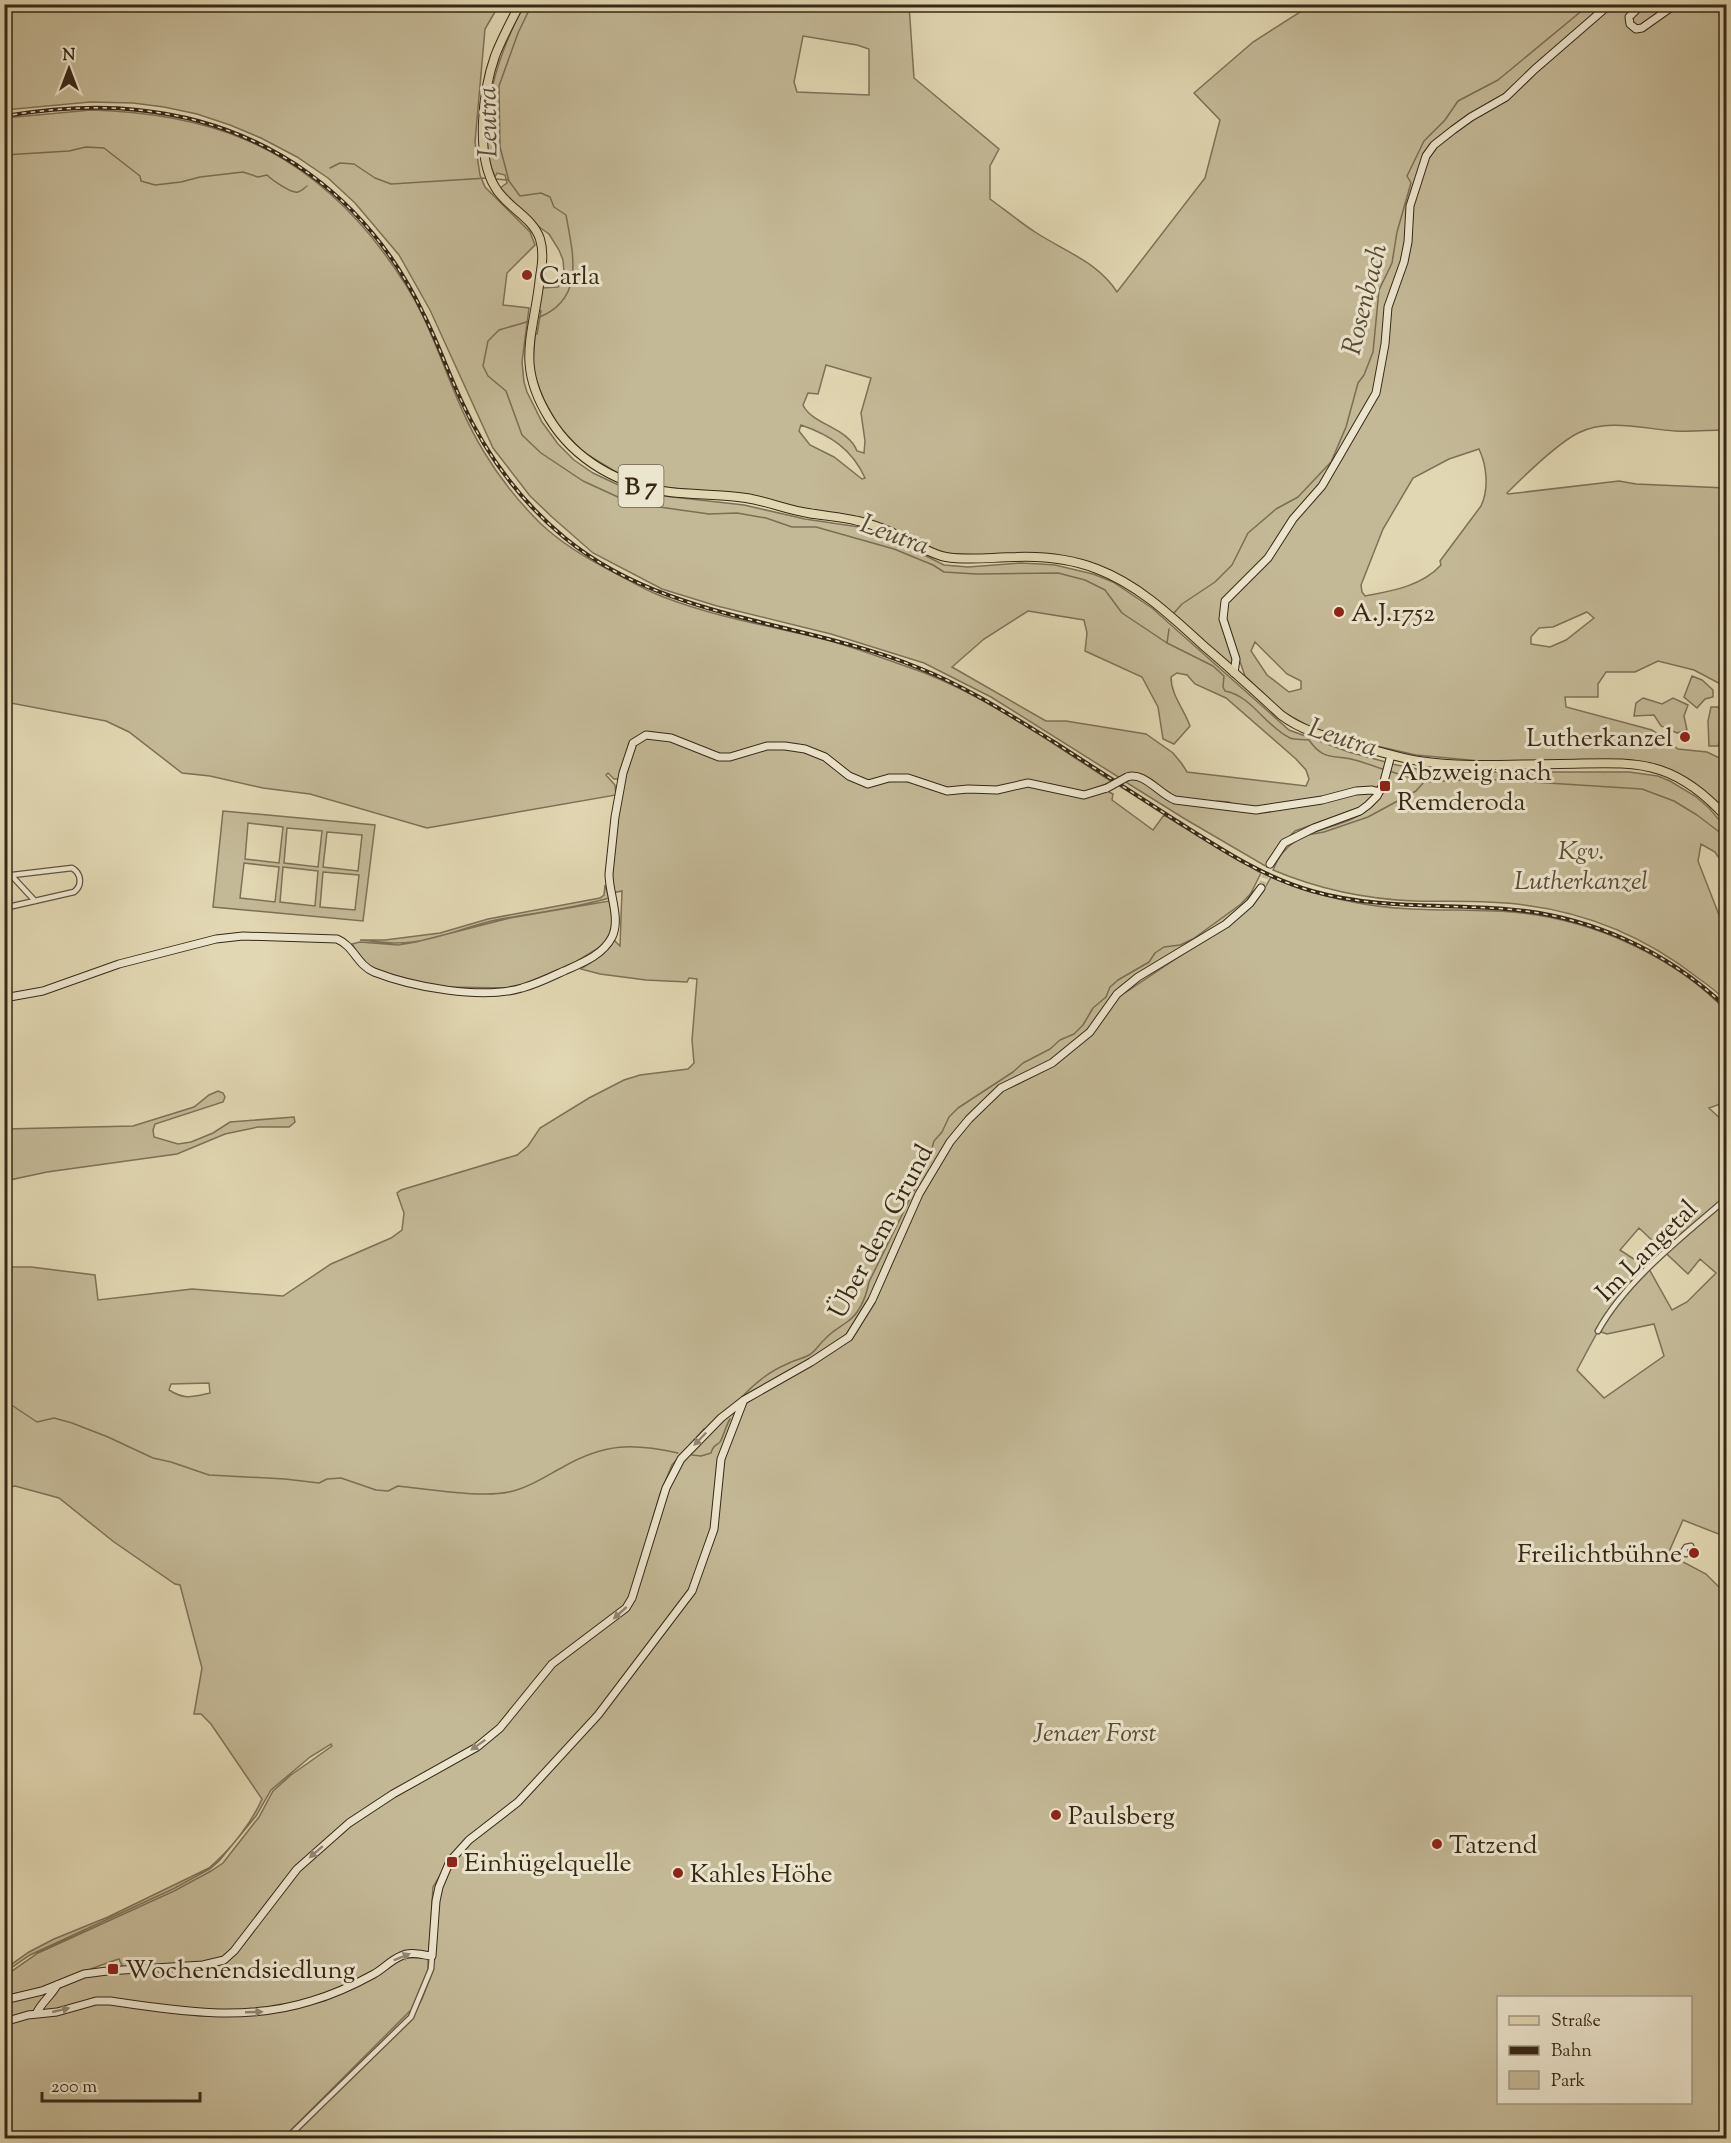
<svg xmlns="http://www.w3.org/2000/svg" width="1731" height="2143" viewBox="0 0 1731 2143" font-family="'Sorts Mill Goudy',serif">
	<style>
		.green { fill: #c4b997; stroke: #7e7056; stroke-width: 1.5; fill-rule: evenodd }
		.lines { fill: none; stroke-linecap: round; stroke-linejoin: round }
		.stream { stroke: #7a6e54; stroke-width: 1.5 }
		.secondary-tunnel { stroke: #bfb493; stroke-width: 7; stroke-dasharray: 7 3.5; stroke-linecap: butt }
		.street-casing { stroke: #62543d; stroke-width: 7 }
		.secondary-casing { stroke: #372816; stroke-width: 9 }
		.primary-casing { stroke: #372816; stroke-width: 10 }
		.street { stroke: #ece5cd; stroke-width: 4.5 }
		.secondary { stroke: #ece5cd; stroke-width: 7 }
		.primary { stroke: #e1d7b2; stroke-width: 8 }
		.rail-casing { stroke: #372816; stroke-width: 4 }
		.rail { stroke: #ece5cd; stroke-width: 1.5; stroke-dasharray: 4.5; stroke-linecap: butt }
		.secondary-bridge-casing { stroke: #372816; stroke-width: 9; stroke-linecap: butt }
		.secondary-bridge { stroke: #ece5cd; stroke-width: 7 }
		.oneway { fill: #928672 }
		.poi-dot { fill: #8f2418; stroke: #ece5cd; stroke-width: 2 }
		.labels { text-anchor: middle; stroke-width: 6; stroke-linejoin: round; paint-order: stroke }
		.shield { fill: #ece5cd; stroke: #6d614d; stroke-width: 1.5 }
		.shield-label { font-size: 24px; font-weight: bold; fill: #372816 }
		.poi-label { font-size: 26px; fill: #372816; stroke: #ece5cd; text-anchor: start }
		.park-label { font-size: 26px; font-style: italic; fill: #5a4c36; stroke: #ece5cd }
		.street-label { font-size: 26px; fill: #372816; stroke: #ece5cd }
		.water-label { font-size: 27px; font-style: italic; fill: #594b35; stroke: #ece5cd }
	</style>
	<rect width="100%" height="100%" fill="#e1d7b2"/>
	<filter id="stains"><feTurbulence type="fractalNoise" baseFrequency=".00333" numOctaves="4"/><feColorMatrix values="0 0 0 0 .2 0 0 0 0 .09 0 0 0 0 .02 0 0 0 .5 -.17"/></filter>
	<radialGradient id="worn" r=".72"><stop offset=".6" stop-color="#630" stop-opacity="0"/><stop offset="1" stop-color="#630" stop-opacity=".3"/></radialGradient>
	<!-- green -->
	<path class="green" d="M4 5H499L485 29 475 142 480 175 485 187 530 232 535 245 507 273 503 305 529 308 522 362 524 382 527 392 542 422 558 444 574 460 593 473 629 490 646 494 744 505 805 519 859 527 888 537 944 565 968 567 1020 563 1040 564 1055 565 1093 574 1113 582 1152 608 1289 730 1349 752 1386 762 1380 785 1375 789 1287 805 1241 808 1229 802 1217 801 1214 804 1180 800 1148 781 1120 778 991 697 924 663 831 634 717 606 662 589 593 553 552 517 530 496 493 448 430 310 399 255 355 203 328 178 297 157 261 138 230 125 197 114 164 107 133 103 90 102 5 110ZM1028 611 1084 620 1087 633 1085 651 1142 677 1158 707 1163 739 1174 744 1190 726C1184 709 1171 695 1171 677L1177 673 1187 675 1195 684 1226 698 1296 759 1306 770 1309 779 1306 786 1187 772 1182 764 1173 753 1146 734 1066 721H1046L952 667 984 639Z
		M524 5H909L914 78 999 149 990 166V199C1005 210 1020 222 1035 232 1064 251 1098 262 1117 292L1205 178 1220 120 1194 93 1253 42 1311 5H1726V430C1710 430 1692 432 1675 431 1644 429 1608 418 1578 433 1557 444 1525 475 1507 493L1508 494 1619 481 1636 484 1726 488V687L1694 670 1658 661 1635 672H1606L1598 684V697H1565L1566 707 1652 730 1678 749 1707 752 1726 761V814L1674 774 1588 761H1480L1416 755 1346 739 1312 728 1283 712 1245 676 1237 653 1232 656 1233 667 1138 588 1078 560 938 553 906 537 745 495 650 486 616 472 583 452 559 427 544 400 534 375 533 363 535 334H537L541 311 539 310 542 288 558 287 562 282 564 272 563 260 559 250 549 234 535 224 500 188 507 183 505 175 497 173 495 177C472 126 500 50 524 5ZM803 36 857 45 869 49V95L797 92 794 82ZM826 365 871 378 861 413 865 441 864 453 857 451C848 427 812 425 803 405L808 393 818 394ZM801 425C830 435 852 449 865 478L862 479 834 457 810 445 799 431ZM1479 449C1487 466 1489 489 1481 506L1440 561 1441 565C1422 586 1392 591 1365 596L1362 592 1361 585 1383 529 1413 478 1449 459ZM1587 612 1594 618 1566 640 1550 647 1531 644V637L1539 628 1553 627ZM1255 642 1287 674 1301 681V689L1289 692 1267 675 1251 651Z
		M91 110C206 113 294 144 370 235 390 260 409 287 423 316 444 361 458 410 484 452 499 477 519 502 540 523 561 543 589 560 615 573 630 581 645 590 661 596 714 617 770 626 824 639 857 648 890 661 922 672 990 698 1051 743 1112 782L1084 792 1041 783 997 788 953 789 917 779 873 782 858 779 839 764 785 744 730 755 719 754 671 736 652 732 640 735 631 742 618 779H614L608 773 606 775 615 785 616 795 427 828 310 794 263 788 210 776 182 773 129 732 106 721 5 702V118Z
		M1692 676 1702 680 1713 690V697L1705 699 1697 708 1684 697Z
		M1643 698 1662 704 1673 698 1688 705 1684 716 1687 730 1677 733 1661 726 1654 715 1634 716 1636 703Z
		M1711 707H1718C1727 719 1722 733 1718 746H1709L1708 721Z
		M652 737 670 740 718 759H731L767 748H785L804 751 824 758 848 777 868 786 897 780 916 783 946 793 968 791H997L1028 785 1084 796 1105 790 1113 794 1112 800 1153 830 1164 815 1261 873 1247 901 1225 922 1120 987 1126 992C1144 980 1162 968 1180 956 1214 935 1253 915 1271 877 1316 896 1363 907 1412 909 1448 911 1485 909 1521 913 1594 921 1676 957 1726 1011V1102L1709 1108 1726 1124V1537L1683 1520 1668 1554 1706 1574 1726 1594V2138H290L412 2017 422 1999 433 1970 436 1920 441 1888 451 1866 470 1842 530 1794 599 1718 693 1592 717 1531 724 1460 731 1439 728 1438 720 1458 712 1529 689 1589 596 1713 526 1791 512 1804 466 1840 450 1859 433 1887 429 1953 412 1951 400 1953 374 1971 336 1990 309 2000 267 2009 200 2011 111 1999 95 1998 56 2010 44 2012 40 2010C49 1989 73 1979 94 1973L204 1967 225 1962 237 1952 298 1870 350 1824 394 1795 477 1749 501 1729 555 1665 577 1645 621 1615 633 1598 637 1587 671 1475 681 1459 710 1432 704 1429 672 1465 660 1494 630 1596 625 1606 552 1663 522 1700 498 1727 475 1746 392 1793 348 1821 295 1868 233 1950 223 1958 203 1963 123 1968 119 1959C81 1971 44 1990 5 1998V1976L38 1953 174 1891 211 1871 223 1863 259 1817 273 1791 291 1775 332 1746 331 1744 310 1757 271 1790 256 1816 219 1861 210 1869 173 1889 30 1955 5 1972V1969L29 1952 54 1939 108 1917 209 1868C230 1850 251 1824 262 1799L211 1724 201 1714H194L202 1668 180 1585 175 1584 114 1542 59 1498 15 1486 5 1488V1267H31L95 1275 98 1300 192 1289 283 1296 331 1264 391 1238 402 1230 404 1213 397 1193 401 1190 517 1155 528 1146 540 1128 589 1098 624 1080 640 1075 688 1069 694 1063 692 1040 697 979 689 978 687 982 646 980 600 974 581 969 602 955 614 940 620 946 622 891 612 893 611 886C611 855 618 764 638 741ZM1639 1228 1688 1274 1700 1259 1716 1273 1687 1302 1672 1310 1649 1269 1620 1250ZM1654 1324 1664 1356 1604 1398 1577 1370 1598 1331 1607 1334ZM209 1383 210 1393C192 1397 185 1400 169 1390L171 1384ZM1498 1998H1690V2102H1498Z
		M1392 764 1427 771 1445 772H1629L1658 776 1670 781 1695 796 1709 808 1726 828V868L1715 852 1701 844 1698 861 1726 933 1720 941 1726 951V1001C1718 992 1708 985 1698 978 1647 938 1588 913 1524 905 1487 900 1451 902 1414 901 1365 899 1318 889 1273 870 1290 824 1337 834 1369 809 1382 798 1389 780 1392 764Z
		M1137 777 1169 799 1250 811 1366 791 1374 795 1361 807 1295 831 1280 846 1267 867 1185 819 1124 781Z
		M223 811 375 825 363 921 213 907ZM248 823 283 827 279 863 245 859ZM287 828 322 831 318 867 284 863ZM327 832 362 835 358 871 323 867ZM244 863 279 867 275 902 240 898ZM283 867 318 871 315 906 280 902ZM323 872 359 875 355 910 320 907Z
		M605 885 609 898C572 909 533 913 496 920 463 927 431 943 397 943 385 943 372 941 360 940H385L440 933 488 919 600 898 604 895Z
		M609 901 613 918 612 928 605 944 574 963 522 985 509 988 444 987 427 984 375 970 362 961 352 944 360 942 398 945 416 942 510 918Z
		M218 1091 223 1093 225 1097 223 1102 155 1124 153 1130 154 1137 178 1144 191 1142 213 1133 230 1122 294 1117 295 1122 289 1127H258L225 1134 177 1154 47 1172 5 1181V1129L133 1126 194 1107 209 1095Z
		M412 1955 428 1958V1970L412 2009 283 2138H5V2024C37 2014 75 2004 109 2003L199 2016 266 2014 311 2004 401 1957Z
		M54 1988 32 2012 5 2021 4 2002Z"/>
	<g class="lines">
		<!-- stream -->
		<path class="stream" d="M532 4 518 33 499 86 500 147 509 181 520 196 541 193 550 197 554 207 566 215C573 254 586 300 537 318
			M4 155 69 151 86 147 104 148 140 176 141 181 155 185 181 182 200 177 243 172 258 177 267 175C272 180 292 194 298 192 302 191 304 188 307 186
			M330 168 340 163 354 164 375 178 391 184 487 178
			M495 179 508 180
			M530 321 499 330 488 341 483 366 488 376 506 391 522 435 541 453 583 481 631 503 709 514 737 513 766 518 792 527H816L894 549 933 565 944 572 976 574 1058 573 1085 580 1105 590 1122 613 1167 643 1213 666 1224 676 1223 687 1225 691C1252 696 1265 726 1290 738 1295 740 1302 739 1309 740 1323 760 1331 755 1351 759 1363 762 1374 766 1385 770
			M1174 613 1182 604 1215 582 1232 565 1248 533 1276 509 1298 497 1331 462 1346 427 1358 383 1364 375 1373 352 1379 290 1392 263 1397 232 1411 183 1407 176 1424 141 1445 120 1458 101 1498 80 1590 4
			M1167 643 1169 629
			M1389 771 1424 782 1484 779 1642 789 1674 801 1697 815 1722 834 1726 841
			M1307 835 1324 832 1368 817 1416 791 1424 782
			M742 1397C754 1384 770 1371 787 1364 794 1360 802 1359 809 1355 816 1351 819 1344 825 1339 832 1331 839 1328 847 1322 860 1313 866 1297 869 1282L928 1162 934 1141 942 1132 949 1117 958 1108 1013 1072 1023 1063 1050 1049 1060 1040 1074 1034 1083 1025 1093 1008 1106 997 1110 987 1118 980 1149 962 1155 953 1164 947 1180 945 1193 939 1241 904 1253 891
			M4 1400 37 1422 54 1418 72 1423 108 1437 153 1458 171 1462 209 1475 285 1479 319 1483 327 1479 341 1478 376 1490 388 1491 398 1486C428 1489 481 1498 509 1492 528 1488 546 1476 563 1467 605 1443 633 1443 678 1453
			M692 1455 701 1456 711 1453C713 1446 715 1446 720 1442 723 1438 726 1425 730 1419"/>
		<!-- secondary-tunnel -->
		<path class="secondary-tunnel" d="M1261 888 1270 864"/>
		<!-- street casing -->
		<g class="street-casing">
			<path id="street" d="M11 875 35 901
				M4 876 72 868C81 873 83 885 74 892L4 908
				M1598 1331C1626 1280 1682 1237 1726 1199
				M1686 1554 1684 1550 1686 1547 1691 1546
				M287 2138 411 2017 431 1969 432 1956"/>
		</g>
		<!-- secondary casing -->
		<g class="secondary-casing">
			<path id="secondary" d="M1642 4 1629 17 1630 24 1636 29 1642 28 1676 4
				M1234 673 1236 659 1223 619 1225 601 1268 558 1293 519 1322 486 1376 393 1385 344 1388 307 1404 262 1408 242 1410 206 1426 156 1434 145 1453 130 1471 117 1506 97 1535 69 1610 4
				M1127 777C1144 771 1159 794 1175 800L1256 810 1322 800 1356 791 1372 790 1379 792
				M1270 864 1284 843 1314 828 1360 811 1368 805 1377 796 1383 785 1391 755
				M4 998 43 991 119 964 216 939 243 936 337 939C354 946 357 965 374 972 412 987 482 1000 522 988 537 984 551 977 564 971 582 963 603 955 612 937 621 918 609 894 609 874L615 817 623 773 633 743 646 735 671 738 719 757H730L767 746H785L805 749 825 757 849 776 868 784 889 778H908L947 791 968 789 997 790 1028 783 1084 795 1107 788
				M4 2000 42 1991 84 1974 107 1971 203 1965 224 1960 234 1951 297 1869 349 1823 393 1794 477 1747 500 1728 552 1664 626 1608 632 1598 666 1488 681 1459 721 1418 744 1400 811 1362 849 1337 872 1300 919 1194 950 1142 969 1119 1001 1088 1052 1063 1090 1032 1117 994 1138 977 1226 924 1250 903 1261 888
				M36 2014C41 2003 51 1996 57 1985
				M4 2022 28 2015 57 2012 96 2001H110C177 2011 245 2022 311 2001 332 1995 354 1985 374 1974 383 1969 391 1960 401 1956 410 1951 422 1955 432 1956L436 1901 439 1887 450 1861 469 1840 518 1802 598 1715 692 1591 714 1529 721 1459 743 1402"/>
		</g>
		<!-- primary casing -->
		<g class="primary-casing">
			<path id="primary" d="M520 4C511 21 502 38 495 56 483 90 475 154 495 187 506 207 533 217 540 239 544 252 542 265 540 277 534 335 515 363 549 418 575 461 621 486 670 492 695 495 721 494 746 498 767 501 787 510 808 513 825 516 842 517 858 521 877 525 894 533 911 542 923 548 934 555 946 557 969 561 993 557 1016 557 1044 556 1071 559 1097 569 1139 585 1172 617 1205 647 1231 669 1256 692 1281 715 1302 731 1327 737 1352 744 1374 750 1396 757 1419 761 1465 768 1513 764 1560 764 1592 764 1629 760 1660 770 1687 779 1708 797 1726 817"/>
		</g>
		<!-- street -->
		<use href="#street" class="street"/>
		<!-- secondary -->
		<use href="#secondary" class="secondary"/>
		<!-- primary -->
		<use href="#primary" class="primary"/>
		<!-- rail casing -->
		<g class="rail-casing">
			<path id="rail" d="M4 116C48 109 94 105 138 110 267 123 369 198 424 315 438 343 448 372 461 400 485 453 520 501 565 538 666 621 803 620 919 668 967 687 1010 715 1054 742 1094 768 1135 794 1175 820 1218 847 1262 877 1312 891 1375 909 1440 904 1505 909 1588 915 1666 950 1726 1007"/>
		</g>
		<!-- rail -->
		<use href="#rail" class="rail"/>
		<!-- secondary-bridge casing -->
		<g class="secondary-bridge-casing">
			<path id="secondary-bridge" d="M1107 788 1127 777"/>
		</g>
		<!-- secondary-bridge -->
		<use href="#secondary-bridge" class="secondary-bridge"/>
	</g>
	<!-- one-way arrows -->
	<defs><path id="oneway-solid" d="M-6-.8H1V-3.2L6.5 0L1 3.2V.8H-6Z" transform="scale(1.5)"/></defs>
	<g class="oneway">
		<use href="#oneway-solid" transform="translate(700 1439) rotate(134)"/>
		<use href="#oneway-solid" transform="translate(620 1613) rotate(138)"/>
		<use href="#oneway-solid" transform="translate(478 1745) rotate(145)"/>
		<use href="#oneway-solid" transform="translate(316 1852) rotate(139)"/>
		<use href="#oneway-solid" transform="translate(402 1957) rotate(-22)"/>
		<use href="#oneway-solid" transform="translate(61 2010) rotate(-13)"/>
		<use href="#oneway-solid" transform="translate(254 2012) rotate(-2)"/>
	</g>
	<!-- markers -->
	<g class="poi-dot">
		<circle cx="527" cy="275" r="6"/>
		<circle cx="1339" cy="612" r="6"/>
		<circle cx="1685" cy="737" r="6"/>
		<rect x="1379" y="780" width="12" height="12" rx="3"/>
		<circle cx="1694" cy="1553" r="6"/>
		<circle cx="1056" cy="1815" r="6"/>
		<circle cx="1437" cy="1844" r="6"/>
		<rect x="446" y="1856" width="12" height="12" rx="3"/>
		<circle cx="678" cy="1873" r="6"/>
		<rect x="107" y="1963" width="12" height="12" rx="3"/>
	</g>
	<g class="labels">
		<!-- shield labels -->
		<rect class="shield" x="618.5" y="465" width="45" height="42" rx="4.5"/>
		<g class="shield-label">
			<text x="641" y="494">B 7</text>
		</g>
		<!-- poi labels -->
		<g class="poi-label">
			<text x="539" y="284">Carla</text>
			<text x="1351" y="621">A.J.1752</text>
			<text x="1673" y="746" text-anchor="end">Lutherkanzel</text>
			<text x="1397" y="780">Abzweig nach<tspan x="1397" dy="30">Remderoda</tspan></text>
			<text x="1682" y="1562" text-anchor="end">Freilichtbühne</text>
			<text x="1068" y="1824">Paulsberg</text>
			<text x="1449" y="1853">Tatzend</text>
			<text x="464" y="1871">Einhügelquelle</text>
			<text x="690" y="1882">Kahles Höhe</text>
			<text x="125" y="1978">Wochenendsiedlung</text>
		</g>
		<!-- park labels -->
		<g class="park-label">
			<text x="1581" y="859">Kgv.<tspan x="1581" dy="30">Lutherkanzel</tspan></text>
			<text x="1095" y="1741">Jenaer Forst</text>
		</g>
		<!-- street labels -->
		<g class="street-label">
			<text transform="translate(880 1231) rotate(-62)" y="9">Über dem Grund</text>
			<text transform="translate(1646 1250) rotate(-45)" y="9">Im Langetal</text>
		</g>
		<!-- water labels -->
		<g class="water-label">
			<text transform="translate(487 122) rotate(-91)" y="9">Leutra</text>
			<text transform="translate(1364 299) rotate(-76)" y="9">Rosenbach</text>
			<text transform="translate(895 534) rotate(20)" y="9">Leutra</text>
			<text transform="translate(1343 737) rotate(18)" y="9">Leutra</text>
		</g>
	</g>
	<!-- margin -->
	<rect width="1731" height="2143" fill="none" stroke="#e1d7b2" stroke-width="24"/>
	<rect x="6" y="6" width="1719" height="2131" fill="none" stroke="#372816" stroke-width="3"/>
	<rect x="12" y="12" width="1707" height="2119" fill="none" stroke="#372816" stroke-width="1.5"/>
	<!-- legend -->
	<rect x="1497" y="1996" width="195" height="108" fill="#ece5cd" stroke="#a49984" stroke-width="1.5"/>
	<rect x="1509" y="2016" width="30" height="9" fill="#e1d7b2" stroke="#a49984" stroke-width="1.5"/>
	<text x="1551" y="2026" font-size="18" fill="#372816">Straße</text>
	<rect x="1509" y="2046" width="30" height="9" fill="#372816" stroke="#a49984" stroke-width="1.5"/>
	<text x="1551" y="2056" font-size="18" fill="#372816">Bahn</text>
	<rect x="1509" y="2071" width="30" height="18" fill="#c4b997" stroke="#a49984" stroke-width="1.5"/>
	<text x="1551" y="2086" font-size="18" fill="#372816">Park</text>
	<!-- north arrow -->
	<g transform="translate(69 69)" stroke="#ece5cd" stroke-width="4.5" paint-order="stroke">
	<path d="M0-4.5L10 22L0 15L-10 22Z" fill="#372816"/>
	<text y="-9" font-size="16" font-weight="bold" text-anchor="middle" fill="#372816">N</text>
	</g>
	<!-- scale -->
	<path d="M42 2092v9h158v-9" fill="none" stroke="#372816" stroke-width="3"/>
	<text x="51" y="2092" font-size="18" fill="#372816" stroke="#ece5cd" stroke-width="4.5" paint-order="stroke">200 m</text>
	<rect width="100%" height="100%" filter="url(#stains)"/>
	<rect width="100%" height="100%" fill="url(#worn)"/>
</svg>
